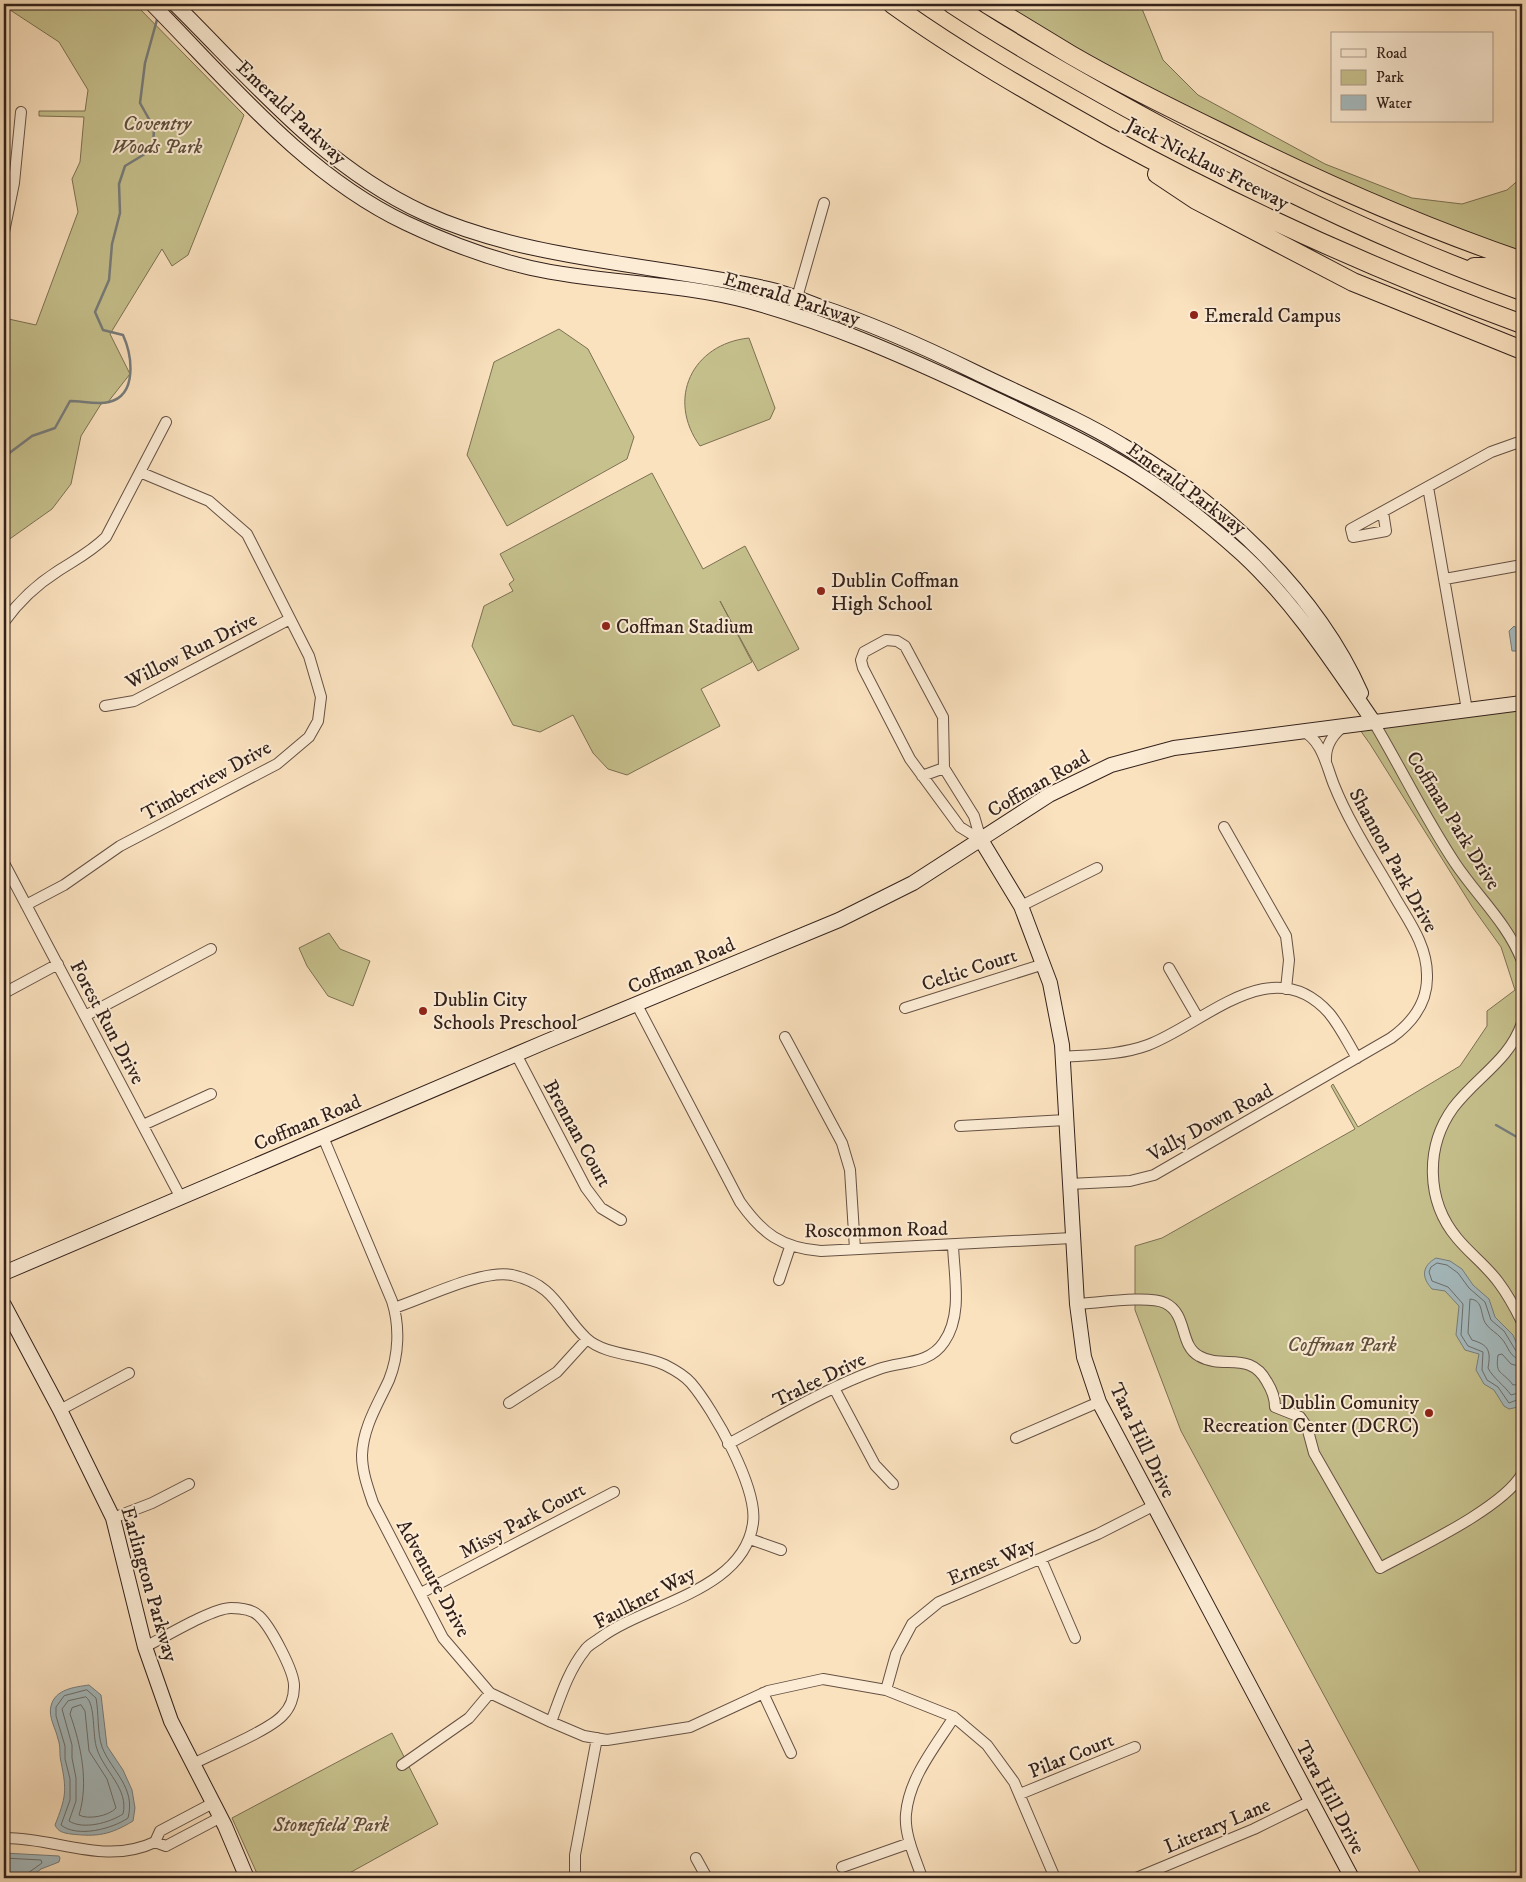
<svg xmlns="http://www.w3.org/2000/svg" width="1526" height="1882" viewBox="0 0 1526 1882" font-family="'IM FELL DW Pica',serif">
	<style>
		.green { fill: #c6c18d; stroke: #7c7154 }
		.water { fill: #a5babe; stroke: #777d7d }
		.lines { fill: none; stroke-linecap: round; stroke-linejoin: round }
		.shore { stroke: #6c6e6c; stroke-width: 1 }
		.stream { stroke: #777d7d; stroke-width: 2.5 }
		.street-casing { stroke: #655144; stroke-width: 12 }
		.secondary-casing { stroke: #33211b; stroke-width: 16 }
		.highway-casing { stroke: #33211b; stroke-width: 20 }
		.street { stroke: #fcecd5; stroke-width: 10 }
		.secondary { stroke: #fcecd5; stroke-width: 14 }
		.highway { stroke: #fbe2bf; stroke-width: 18 }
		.poi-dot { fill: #8f2418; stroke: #fcecd5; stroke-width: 2 }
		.labels { text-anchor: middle; stroke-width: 4; stroke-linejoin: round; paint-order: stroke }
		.street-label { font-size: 20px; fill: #33211b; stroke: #fcecd5 }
		.park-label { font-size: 20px; font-style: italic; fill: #5f513d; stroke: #fcecd5 }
		.poi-label { font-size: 20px; fill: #33211b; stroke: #fcecd5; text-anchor: start }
	</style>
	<rect width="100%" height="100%" fill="#fbe2bf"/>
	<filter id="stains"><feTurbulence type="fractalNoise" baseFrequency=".004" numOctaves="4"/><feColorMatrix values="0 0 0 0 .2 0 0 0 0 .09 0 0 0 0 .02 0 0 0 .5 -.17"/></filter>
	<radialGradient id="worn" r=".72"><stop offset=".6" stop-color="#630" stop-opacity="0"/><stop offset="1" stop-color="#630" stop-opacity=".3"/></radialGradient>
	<!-- green -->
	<path class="green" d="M4 4H135L244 115 188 255 172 266 162 249 110 334 130 374 108 402 101 404 81 436 71 484 52 509 4 543V318L36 325 78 212 72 179 80 162 84 117 39 116V111H85L88 90 59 42 4 6Z
		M995 4H1140L1163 60 1198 95 1325 164 1412 198 1462 204 1507 190 1522 177V255L1286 160 1124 78Z
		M559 329 588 349 634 437 627 459 507 526 467 455 494 362Z
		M749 338 775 408 770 419 700 446C666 399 692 344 749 338Z
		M652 473 703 569 745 546 799 649 758 671 720 601 752 662 701 689 720 726 627 775 608 769 593 753 573 715 540 732 513 725 472 646 484 606 513 591 509 584 514 580 500 554Z
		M1522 703V1878H1423L1181 1431 1135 1310V1246L1162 1238 1355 1129 1331 1086 1333 1084 1358 1127 1460 1066 1487 1026V1011L1515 990 1501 947 1473 908 1370 744 1355 723Z
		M329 933 340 949 370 961 353 1006 328 996 307 966 299 948Z
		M392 1733 438 1824 344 1876 259 1878 232 1818Z"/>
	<!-- water -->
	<path class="water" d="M1514 626 1519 630 1521 644 1516 651H1512L1509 631Z
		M1436 1258 1450 1261 1462 1269 1473 1285 1489 1299 1495 1317 1513 1335 1522 1356V1398L1518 1407 1509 1409 1504 1406 1494 1390 1484 1384 1476 1370 1479 1354 1465 1350 1456 1335 1459 1306 1445 1291 1432 1289C1421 1277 1422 1266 1436 1258Z
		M89 1685 101 1695 107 1746 123 1770 132 1790 135 1808 133 1821C110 1835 97 1837 71 1834 64 1833 58 1832 55 1825 66 1797 67 1791 61 1762 59 1754 61 1747 58 1739 56 1729 48 1717 51 1706 55 1689 75 1687 89 1685Z
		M4 1853 59 1856 60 1858 59 1862 41 1869 30 1878H4Z"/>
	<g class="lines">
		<!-- shore -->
		<path class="shore" d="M1522 1353 1516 1351 1504 1331 1491 1320 1485 1302 1469 1288 1458 1273 1447 1265 1437 1263 1431 1267 1429 1272 1432 1281 1448 1287 1463 1304 1461 1335 1468 1346 1483 1352 1482 1370 1487 1380 1498 1387 1509 1403 1522 1398
			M1522 1359C1509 1359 1509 1346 1501 1338 1497 1333 1490 1330 1486 1324 1480 1316 1484 1300 1470 1299L1468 1333 1472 1340C1489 1345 1491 1351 1488 1368 1493 1378 1504 1385 1511 1395L1522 1392
			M1522 1367 1511 1364 1502 1354 1498 1355C1495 1376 1502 1370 1513 1385L1522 1384
			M87 1690 96 1698C99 1714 97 1732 102 1747 112 1772 136 1787 128 1818 112 1829 77 1838 61 1825L70 1800V1779L65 1759V1746L56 1716V1707L64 1696Z
			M86 1697C96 1704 92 1736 97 1749 104 1771 129 1789 123 1814 109 1823 83 1830 69 1821L76 1801V1778L72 1758V1745L62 1709 68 1701Z
			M81 1705 85 1711 89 1751 107 1779 116 1808C109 1816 88 1820 79 1815 89 1783 81 1745 70 1714L72 1708Z
			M4 1858 41 1860 42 1863 28 1873 27 1878"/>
		<!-- stream -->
		<path class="stream" d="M163 10 167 4
			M4 457 32 436 55 428 70 401C82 401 98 405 109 402 138 395 132 355 123 335L103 330 95 312 109 280 112 244 120 213 119 184 125 166 153 149 154 128 140 103 145 63 158 16
			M1496 1125 1522 1140"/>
		<!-- street casing -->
		<g class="street-casing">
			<path id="street" d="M4 232 14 183 21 112
				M792 315 824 203
				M1428 487 1467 710
				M1383 512 1386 531 1353 537 1351 529 1491 452 1522 441
				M1445 579 1522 565
				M4 622C19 601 36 585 58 571 75 560 91 552 106 537L166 422
				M886 640 897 641 905 646 943 717 944 768 974 816 981 840 960 827 910 759 863 668 861 660 864 652Z
				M105 706 134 701 290 619
				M1373 721C1401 768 1425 818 1455 863 1477 896 1508 924 1522 961
				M1326 761C1325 746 1333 734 1345 725
				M922 776 944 768
				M1224 827 1286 936 1289 960 1286 989
				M4 863 181 1198
				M26 905 64 885 120 846 277 764 309 737 318 721 321 697 309 656 247 534 209 501 142 473
				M1021 906 1097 868
				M1169 968 1198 1018
				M6 992 58 964
				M637 1005 740 1202C762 1233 781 1248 821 1251L1072 1238
				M905 1008 1044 964
				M85 1016 211 949
				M1522 1023C1509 1061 1476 1077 1453 1108 1425 1147 1426 1201 1457 1238 1470 1254 1487 1266 1499 1283 1508 1295 1515 1308 1522 1322
				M785 1037 842 1143 850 1170 855 1249
				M516 1054 586 1188 601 1208 621 1220
				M1062 1057C1090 1055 1121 1055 1148 1045 1204 1024 1272 949 1329 1013 1340 1026 1348 1043 1357 1058
				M143 1125 211 1094
				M960 1126 1066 1120
				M323 1137 392 1301C400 1326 399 1355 389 1380 378 1404 363 1427 362 1455 362 1472 368 1488 373 1503L443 1638 490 1693 551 1722 584 1736 607 1740 690 1727 768 1691 823 1679 886 1690 954 1717 987 1745 1014 1782 1055 1878
				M1069 1184 1130 1181 1154 1175 1391 1038C1412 1023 1428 1002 1427 975 1427 946 1410 923 1396 899 1375 862 1350 825 1334 785 1327 768 1322 739 1302 731
				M779 1280 790 1247
				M1077 1304C1097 1303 1149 1295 1165 1303 1188 1314 1179 1345 1199 1356 1223 1370 1250 1350 1267 1382 1272 1390 1275 1398 1275 1407L1300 1417 1307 1427 1314 1453 1380 1568C1417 1548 1503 1508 1522 1474
				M394 1308C425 1298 482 1269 512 1275 556 1285 559 1312 586 1338 605 1356 642 1354 665 1365 673 1369 685 1376 691 1383 714 1410 758 1488 753 1523 744 1591 647 1603 600 1638 595 1642 588 1645 585 1650 568 1671 560 1698 551 1722
				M834 1388 875 1465 893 1484
				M509 1403 557 1372 587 1339
				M60 1410 129 1373
				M1016 1438 1099 1402
				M728 1444C777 1418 826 1388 879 1369 901 1361 929 1365 944 1342 963 1315 954 1276 953 1245
				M113 1518 152 1503 189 1484
				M750 1539 781 1550
				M1041 1559 1075 1638
				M421 1593 614 1492
				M145 1647C163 1638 212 1608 231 1608 241 1608 252 1609 259 1616 270 1626 295 1672 294 1687 294 1697 290 1708 283 1715 270 1730 214 1753 193 1764
				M886 1690 896 1654 912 1624 939 1602 1098 1534 1153 1506
				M763 1693 791 1753
				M402 1765 469 1718 490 1693
				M1020 1794 1135 1747
				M4 1838C55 1837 105 1866 155 1842L160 1831 213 1803
				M155 1842 166 1846 221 1817
				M696 1858 707 1878
				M842 1867 910 1843
				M575 1878V1855L597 1738
				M922 1878C916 1859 904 1835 906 1814 909 1778 935 1747 954 1717
				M1136 1878 1254 1829 1311 1801"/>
		</g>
		<!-- secondary casing -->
		<g class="secondary-casing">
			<path id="secondary" d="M152 4C230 83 305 175 406 223 446 242 488 258 531 268 602 284 677 282 748 301 826 322 901 355 974 389 1020 411 1067 432 1112 458 1158 484 1202 518 1242 554 1294 602 1333 663 1373 721
				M175 4C253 81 322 166 424 213 527 260 654 264 764 288 783 292 801 299 818 306 873 324 924 347 975 372 1024 396 1076 417 1122 445 1218 500 1316 591 1361 693
				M981 840 1021 906 1050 983 1062 1045 1077 1304 1084 1357 1099 1402 1352 1878
				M4 1273 545 1042 839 920 913 883 1049 795 1111 765 1174 748 1522 703
				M4 1305 60 1410 113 1518 145 1647 171 1721 225 1826 247 1878"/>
		</g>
		<!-- highway casing -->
		<g class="highway-casing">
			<path id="highway" d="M892 4C960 53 1034 95 1107 136 1241 209 1379 272 1522 324
				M952 4C1020 49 1092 89 1164 128 1280 190 1398 247 1522 291
				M987 4C1015 21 1043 38 1071 55 1121 84 1174 110 1226 135 1322 183 1420 226 1522 261
				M1157 174 1196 200 1353 282 1522 350
				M1474 267H1490L1522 276"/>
		</g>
		<!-- street -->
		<use href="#street" class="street"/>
		<!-- secondary -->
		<use href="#secondary" class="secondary"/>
		<!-- highway -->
		<use href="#highway" class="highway"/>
	</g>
	<!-- markers -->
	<g class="poi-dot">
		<circle cx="1194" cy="315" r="5"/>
		<circle cx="821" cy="591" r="5"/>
		<circle cx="606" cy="626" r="5"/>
		<circle cx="423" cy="1011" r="5"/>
		<circle cx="1429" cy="1413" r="5"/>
	</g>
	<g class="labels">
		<!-- street labels -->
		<g class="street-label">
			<text transform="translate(292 112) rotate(43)" y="7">Emerald Parkway</text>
			<text transform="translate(1208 163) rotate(27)" y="7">Jack Nicklaus Freeway</text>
			<text transform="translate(792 298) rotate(17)" y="7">Emerald Parkway</text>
			<text transform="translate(1187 488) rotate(36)" y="7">Emerald Parkway</text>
			<text transform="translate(191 650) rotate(-27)" y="7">Willow Run Drive</text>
			<text transform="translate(206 780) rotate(-29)" y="7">Timberview Drive</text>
			<text transform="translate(1038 783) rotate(-30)" y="7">Coffman Road</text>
			<text transform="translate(1454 820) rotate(58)" y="7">Coffman Park Drive</text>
			<text transform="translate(1394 860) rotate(61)" y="7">Shannon Park Drive</text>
			<text transform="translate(681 965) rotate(-23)" y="7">Coffman Road</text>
			<text transform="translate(969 969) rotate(-18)" y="7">Celtic Court</text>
			<text transform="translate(108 1022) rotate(62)" y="7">Forest Run Drive</text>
			<text transform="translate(307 1122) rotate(-23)" y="7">Coffman Road</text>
			<text transform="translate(1210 1122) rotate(-29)" y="7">Vally Down Road</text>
			<text transform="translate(578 1133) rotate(61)" y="7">Brennan Court</text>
			<text transform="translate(876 1229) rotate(-1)" y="7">Roscommon Road</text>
			<text transform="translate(819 1379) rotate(-26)" y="7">Tralee Drive</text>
			<text transform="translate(1143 1440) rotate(64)" y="7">Tara Hill Drive</text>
			<text transform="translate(522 1520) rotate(-28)" y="7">Missy Park Court</text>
			<text transform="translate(991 1561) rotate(-23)" y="7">Ernest Way</text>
			<text transform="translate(434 1578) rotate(61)" y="7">Adventure Drive</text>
			<text transform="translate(150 1584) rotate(74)" y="7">Earlington Parkway</text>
			<text transform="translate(644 1597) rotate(-28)" y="7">Faulkner Way</text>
			<text transform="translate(1071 1755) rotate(-22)" y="7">Pilar Court</text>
			<text transform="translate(1331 1797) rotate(62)" y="7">Tara Hill Drive</text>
			<text transform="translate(1217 1825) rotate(-23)" y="7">Literary Lane</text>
		</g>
		<!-- park labels -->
		<g class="park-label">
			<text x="157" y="130">Coventry<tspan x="157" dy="23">Woods Park</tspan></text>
			<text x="1342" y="1351">Coffman Park</text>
			<text x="331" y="1831">Stonefield Park</text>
		</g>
		<!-- poi labels -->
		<g class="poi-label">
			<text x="1204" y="322">Emerald Campus</text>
			<text x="831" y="587">Dublin Coffman<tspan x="831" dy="23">High School</tspan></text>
			<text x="616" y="633">Coffman Stadium</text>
			<text x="433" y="1006">Dublin City<tspan x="433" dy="23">Schools Preschool</tspan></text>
			<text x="1419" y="1409" text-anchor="end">Dublin Comunity<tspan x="1419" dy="23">Recreation Center (DCRC)</tspan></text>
		</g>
	</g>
	<!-- margin -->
	<rect width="1526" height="1882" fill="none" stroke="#fbe2bf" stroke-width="20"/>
	<rect x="5" y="5" width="1516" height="1872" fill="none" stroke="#33211b" stroke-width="2.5"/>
	<rect x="10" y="10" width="1506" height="1862" fill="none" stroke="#33211b"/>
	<!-- legend -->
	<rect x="1331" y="32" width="162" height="90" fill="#fcecd5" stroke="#ac9b8b"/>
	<rect x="1341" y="49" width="25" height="8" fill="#fcecd5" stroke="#ac9b8b"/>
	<text x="1376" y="58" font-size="15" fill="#33211b">Road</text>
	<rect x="1341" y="70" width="25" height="15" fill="#c6c18d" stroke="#ac9b8b"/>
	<text x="1376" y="82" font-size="15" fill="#33211b">Park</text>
	<rect x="1341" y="95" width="25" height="15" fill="#a5babe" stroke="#ac9b8b"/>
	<text x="1376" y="108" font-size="15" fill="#33211b">Water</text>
	<rect width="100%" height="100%" filter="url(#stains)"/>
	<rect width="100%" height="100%" fill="url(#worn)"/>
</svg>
